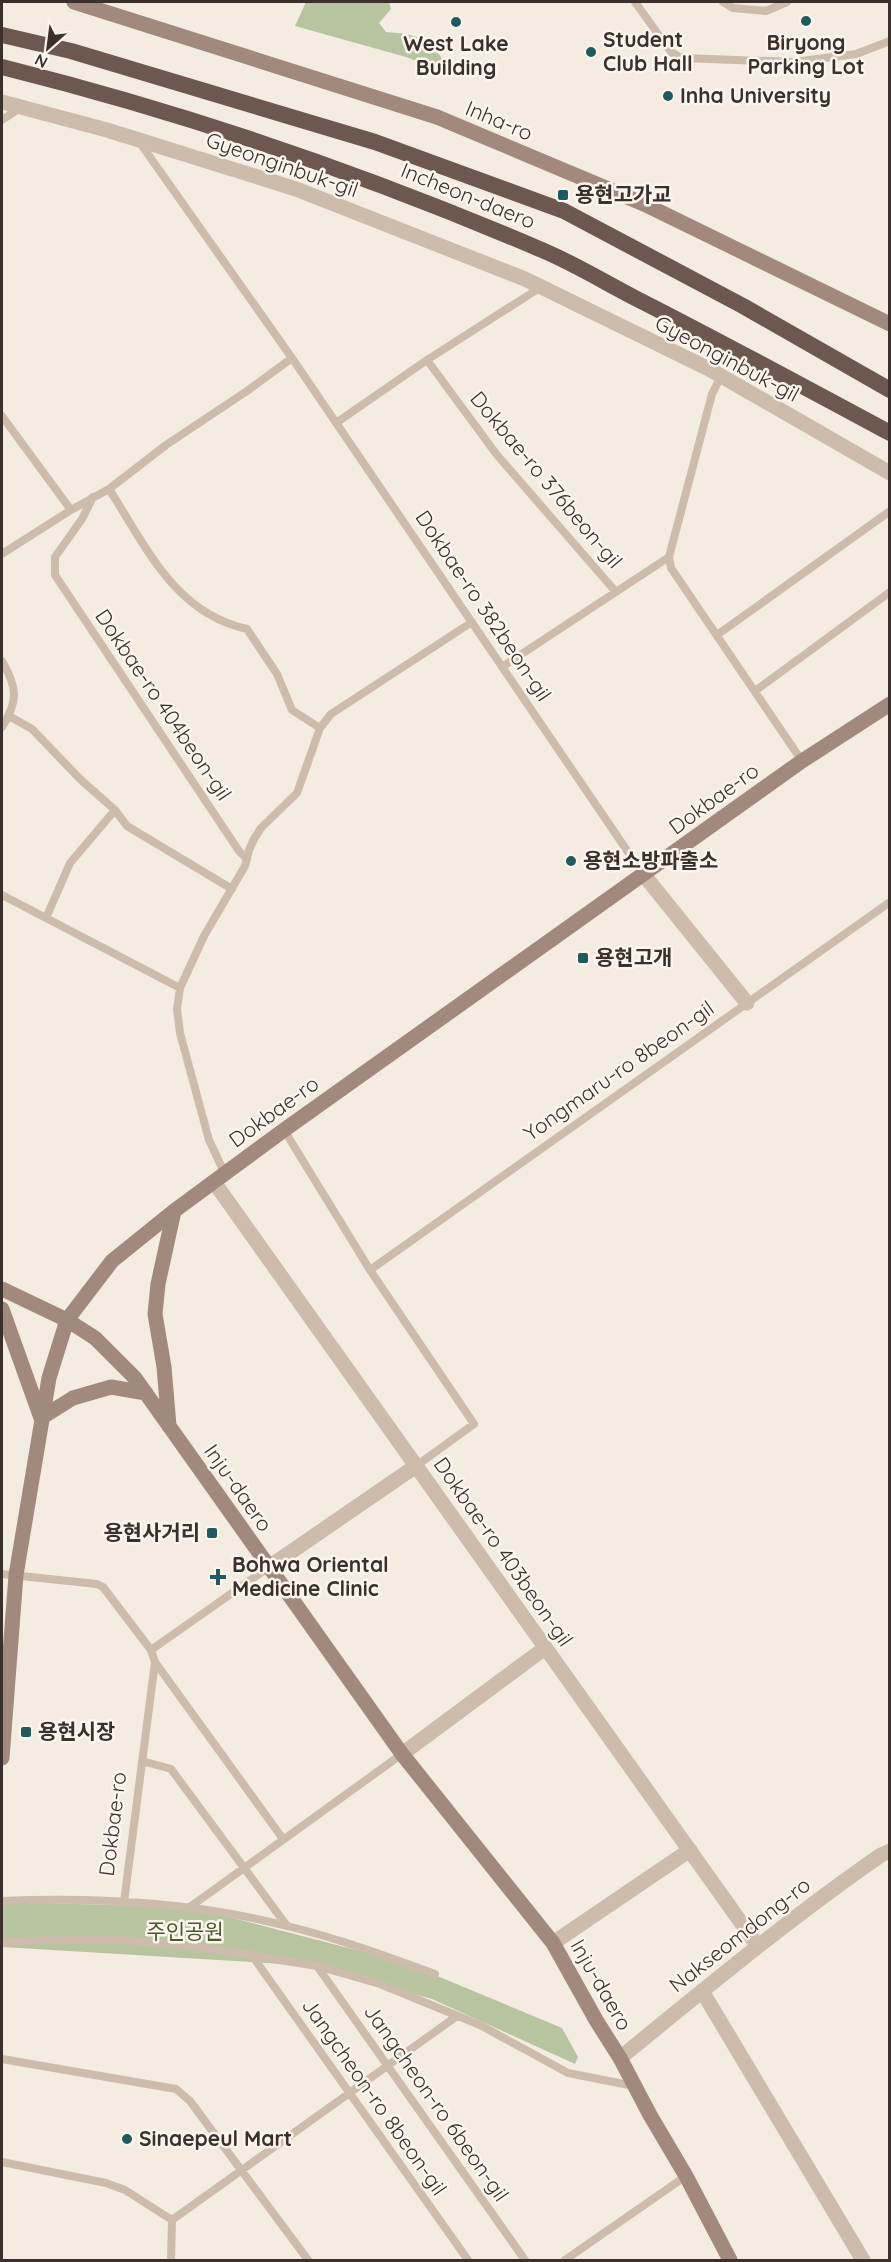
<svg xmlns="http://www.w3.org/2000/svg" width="891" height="2262" viewBox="0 0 891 2262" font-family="Quicksand,'Noto Sans KR',sans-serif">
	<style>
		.green { fill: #b8c4a0 }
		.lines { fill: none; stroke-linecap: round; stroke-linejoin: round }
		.service { stroke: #cdbbac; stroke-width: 8 }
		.minor { stroke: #cdbbac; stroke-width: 15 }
		.secondary { stroke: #a18a7d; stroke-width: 15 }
		.trunk { stroke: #6c584f; stroke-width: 16 }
		.poi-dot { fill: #1f5a5e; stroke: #fbf5ee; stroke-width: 2 }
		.labels { text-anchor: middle; stroke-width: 5; stroke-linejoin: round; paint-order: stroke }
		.poi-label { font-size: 21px; font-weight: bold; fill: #3b302b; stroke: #fbf5ee; text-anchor: start }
		.street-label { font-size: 21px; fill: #3b302b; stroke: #fbf5ee }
		.park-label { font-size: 21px; fill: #4a5a2e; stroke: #fbf5ee }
	</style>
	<rect width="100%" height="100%" fill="#f4ebe1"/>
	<!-- green -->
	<path class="green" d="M306 2H389L391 9 379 23 386 32C416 34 432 38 447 67L445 72 406 57 295 26Z
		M2 1902 190 1907 406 1963 562 2028 578 2057 575 2064 432 1999 317 1966 2 1947Z"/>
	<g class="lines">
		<!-- service -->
		<path class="service" d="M635 2 671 52 681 58 794 62 856 54 890 41
			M723 2 733 8 766 11 787 2
			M2 120 20 108
			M140 143 292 358 643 874
			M427 360 497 455 616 592
			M721 376 712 394 669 557 671 568 802 761
			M2 416 71 510
			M336 423 427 360 541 287
			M109 489C146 546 174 613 247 629L277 674 292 710 320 728
			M93 497 82 519 55 557V575L239 851 247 859
			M2 554 71 510 109 489 166 445 247 391 292 358
			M717 635 890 511
			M2 661C17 687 19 700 2 727
			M502 667 669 557
			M755 691 890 592
			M9 716 32 729 80 779 115 810 127 826 232 889
			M2 895 180 988
			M46 918 70 863 115 810
			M284 1130 370 1270 474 1424 416 1466
			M225 1174 209 1140 180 1033 177 1009 180 988 204 936 245 866 249 850 254 839 261 828 297 793 320 728 331 714 472 622
			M370 1270 890 902
			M2 1574 97 1584 103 1587 151 1650 155 1662 283 1839
			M151 1650 269 1567
			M142 1761 171 1769 287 1926
			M2 1901C97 1897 194 1902 287 1926 337 1938 386 1956 435 1974
			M124 1902 155 1662
			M190 1907 402 1754
			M2 1943 60 1939 120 1940 186 1945 317 1966 380 1984 480 2025 568 2073 634 2086
			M251 1954 468 2260
			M317 1966 525 2260
			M2 2059 176 2089 190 2101 308 2260
			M2 2162 106 2183 125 2190 172 2220 171 2260
			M172 2220 457 2016
			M565 2260 686 2176"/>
		<!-- minor -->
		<path class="minor" d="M2 102 107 130 296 189 525 279 709 369 890 473
			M644 875 747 1003
			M214 1182 757 1945
			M269 1567 416 1466
			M402 1754 545 1648
			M553 1943 690 1850
			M702 1991 863 2260
			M620 2058C706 1988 790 1918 881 1855L890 1851"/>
		<!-- secondary -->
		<path class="secondary" d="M74 2 437 117 644 204 890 324
			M2 1289 67 1320 95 1338 135 1378 402 1754 553 1943 596 2020 620 2058 650 2115 686 2176 730 2260
			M2 1309 41 1418 73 1398 111 1387 146 1393
			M169 1426 164 1367 155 1314 158 1284 174 1211
			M2 1758 16 1575 49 1378 67 1320 112 1261 174 1211 284 1130 802 761 890 704"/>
		<!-- trunk -->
		<path class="trunk" d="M2 35 71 51 375 142 564 211 743 306 890 390
			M2 67C187 113 367 175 542 250 575 264 606 283 637 299 722 342 806 388 890 433"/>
	</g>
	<!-- markers -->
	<g class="poi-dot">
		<circle cx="806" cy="21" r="6"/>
		<circle cx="456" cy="22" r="6"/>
		<circle cx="591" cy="52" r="6"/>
		<circle cx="668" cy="96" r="6"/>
		<rect x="557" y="189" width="12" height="12" rx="3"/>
		<circle cx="571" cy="861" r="6"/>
		<rect x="577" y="952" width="12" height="12" rx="3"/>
		<rect x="206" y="1527" width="12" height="12" rx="3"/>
		<path d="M215 1568h6v6h6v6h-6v6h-6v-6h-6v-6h6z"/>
		<rect x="20" y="1726" width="12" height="12" rx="3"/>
		<circle cx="127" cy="2139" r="6"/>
	</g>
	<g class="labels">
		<!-- poi labels -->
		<g class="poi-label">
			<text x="603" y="47">Student<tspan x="603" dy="24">Club Hall</tspan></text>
			<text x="806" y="50" text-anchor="middle">Biryong<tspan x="806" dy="24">Parking Lot</tspan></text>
			<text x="456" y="51" text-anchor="middle">West Lake<tspan x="456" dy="24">Building</tspan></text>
			<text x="680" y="103">Inha University</text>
			<text x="575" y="202">용현고가교</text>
			<text x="583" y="868">용현소방파출소</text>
			<text x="595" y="965">용현고개</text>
			<text x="200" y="1540" text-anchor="end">용현사거리</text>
			<text x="232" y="1572">Bohwa Oriental<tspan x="232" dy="24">Medicine Clinic</tspan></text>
			<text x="38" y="1739">용현시장</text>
			<text x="139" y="2146">Sinaepeul Mart</text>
		</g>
		<!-- street labels -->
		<g class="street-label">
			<text transform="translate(499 121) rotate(23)" y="7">Inha-ro</text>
			<text transform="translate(282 165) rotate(19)" y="7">Gyeonginbuk-gil</text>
			<text transform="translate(468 196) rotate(22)" y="7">Incheon-daero</text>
			<text transform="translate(727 359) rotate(28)" y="7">Gyeonginbuk-gil</text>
			<text transform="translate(546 480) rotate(50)" y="7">Dokbae-ro 376beon-gil</text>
			<text transform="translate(483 606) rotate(56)" y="7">Dokbae-ro 382beon-gil</text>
			<text transform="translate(163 705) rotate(56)" y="7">Dokbae-ro 404beon-gil</text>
			<text transform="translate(714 799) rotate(-36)" y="7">Dokbae-ro</text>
			<text transform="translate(619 1071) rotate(-35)" y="7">Yongmaru-ro 8beon-gil</text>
			<text transform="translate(274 1112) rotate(-36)" y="7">Dokbae-ro</text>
			<text transform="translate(238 1488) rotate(55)" y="7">Inju-daero</text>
			<text transform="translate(503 1552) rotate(55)" y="7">Dokbae-ro 403beon-gil</text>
			<text transform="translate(113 1824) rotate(-83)" y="7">Dokbae-ro</text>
			<text transform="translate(740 1935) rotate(-38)" y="7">Nakseomdong-ro</text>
			<text transform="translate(601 1985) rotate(60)" y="7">Inju-daero</text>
			<text transform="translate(374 2097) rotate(55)" y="7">Jangcheon-ro 8beon-gil</text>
			<text transform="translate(436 2103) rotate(55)" y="7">Jangcheon-ro 6beon-gil</text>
		</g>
		<!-- park labels -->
		<g class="park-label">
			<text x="185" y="1939">주인공원</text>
		</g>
	</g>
	<!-- border -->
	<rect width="891" height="2262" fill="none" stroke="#3b302b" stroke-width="6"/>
	<!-- north arrow -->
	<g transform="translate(48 48) rotate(208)" stroke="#fbf5ee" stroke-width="4.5" paint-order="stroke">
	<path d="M0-4.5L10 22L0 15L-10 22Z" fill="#3b302b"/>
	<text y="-9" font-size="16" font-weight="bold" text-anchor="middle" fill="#3b302b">N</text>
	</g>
</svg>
